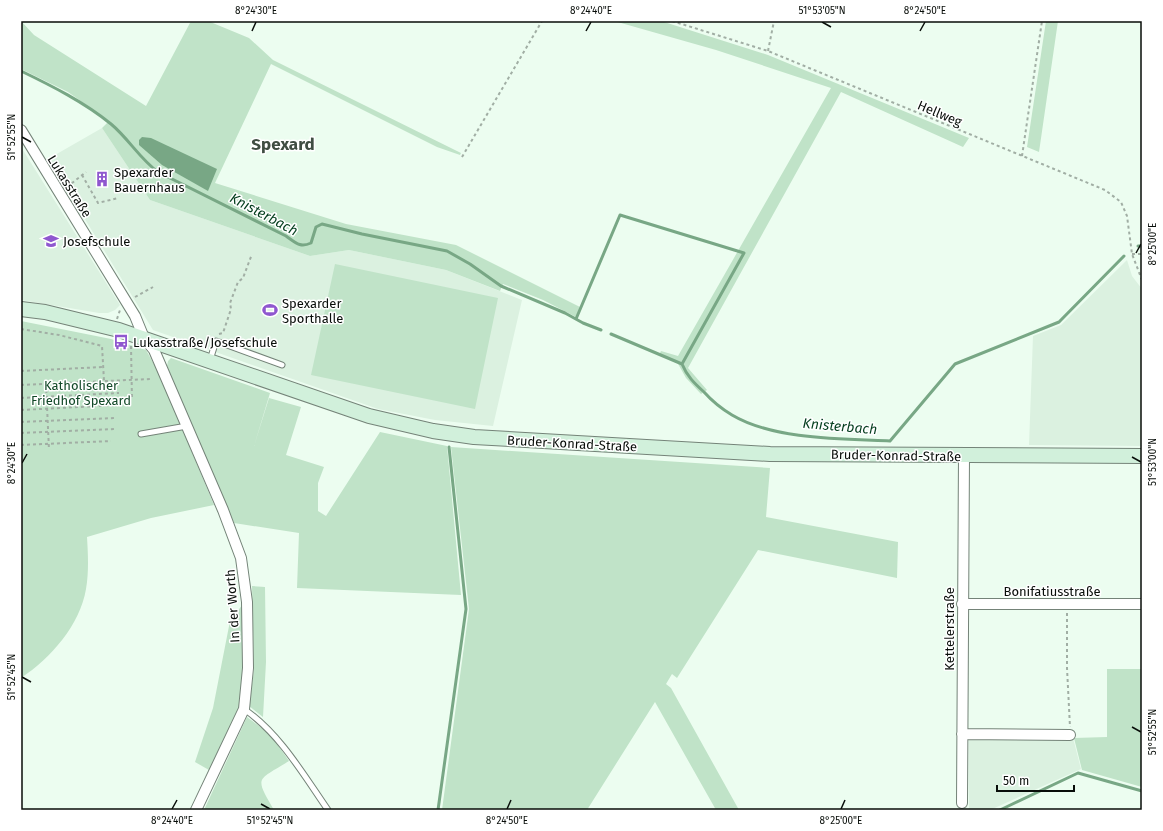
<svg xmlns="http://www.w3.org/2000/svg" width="1163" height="831" viewBox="0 0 1163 831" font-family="'Fira Sans',sans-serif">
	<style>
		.built { fill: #dbf1e0 }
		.green { fill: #c0e3c8 }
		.water { fill: #78a785 }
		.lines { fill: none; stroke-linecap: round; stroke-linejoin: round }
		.stream { stroke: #78a785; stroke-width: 3 }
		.lane-casing { stroke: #748378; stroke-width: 7 }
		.street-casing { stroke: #748378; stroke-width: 12 }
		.secondary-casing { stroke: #748378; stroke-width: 16 }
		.path { stroke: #a1aea4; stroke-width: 2; stroke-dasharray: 3 3; stroke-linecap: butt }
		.lane { stroke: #fff; stroke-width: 5 }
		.street { stroke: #fff; stroke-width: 10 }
		.secondary { stroke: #d1f0db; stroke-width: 14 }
		.ticks { fill: none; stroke: #080d09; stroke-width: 1.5 }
		.labels { text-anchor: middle; stroke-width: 3; stroke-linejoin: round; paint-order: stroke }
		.street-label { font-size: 13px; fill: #080d09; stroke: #fff }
		.poi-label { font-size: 13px; fill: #080d09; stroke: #fff; text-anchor: start }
		.park-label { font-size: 13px; fill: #114827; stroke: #fff }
		.water-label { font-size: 14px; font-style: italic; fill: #053f1f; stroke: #fff }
		.district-label { font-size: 17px; font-weight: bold; fill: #3f4d42; stroke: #fff }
		.neatline { fill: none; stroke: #080d09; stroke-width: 1.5 }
		.ticks-label { font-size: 10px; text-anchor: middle; fill: #080d09 }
	</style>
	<rect width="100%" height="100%" fill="#ecfdf0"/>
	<!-- built -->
	<path class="built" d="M102 128 150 200 310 256 349 250 446 270 522 300 493 426 435 420 378 409 153 330 48 159Z
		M21 147 120 305 115 310 108 313H99L21 300Z
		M1127 260 1132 276 1142 289V446L1029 445 1033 336 1061 325Z
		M969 738H1073L1081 769 990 810H969Z"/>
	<!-- green -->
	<path class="green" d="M21 21 34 35 146 106 191 21H208L249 38 273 60 461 153 460 155 437 147 271 64 215 183 346 224 456 245 580 307 576 317 543 300 503 284 500 291 446 270 349 250 310 256 150 200 102 128 109 121 68 92 21 69Z
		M614 21H661L768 55 969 138 963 147 841 92 688 368 707 390 701 394 686 378 677 362 659 355 661 351 678 356 831 88 716 50Z
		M1046 21H1058L1039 152 1027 147Z
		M335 264 498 298 475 409 311 375Z
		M21 321 111 339 146 350 159 373 214 505 151 518 87 537C88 553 89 572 86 589 80 625 51 658 21 678Z
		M171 358 270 393 254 446 269 398 301 407 286 455 324 467 318 483V511L326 516 380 432 447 446 461 595 297 588 299 533 234 523 167 366 168 361Z
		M451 447 770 468 766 517 898 542 897 578 758 550 677 678 672 674 666 684 671 688 739 810H716L655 702 587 810H442L469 609Z
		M252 586 265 587 266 662 263 717 249 706 254 670Z
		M243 604 244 669 239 708 209 770 195 762 213 708 230 621Z
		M1107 669H1142V787L1082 770 1074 738 1107 737Z
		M247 717 271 735 289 761C257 781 254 776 274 810H204Z"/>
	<!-- water -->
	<path class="water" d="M142 137 151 138 217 169 208 191 162 165 139 145V140Z"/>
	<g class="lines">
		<!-- stream -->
		<path class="stream" d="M21 71C52 86 84 102 111 124 128 138 140 159 158 172L286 236C296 243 300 248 311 243L316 227 322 224 362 234 447 251 470 264 501 286 565 313 583 323 601 330
			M1138 246H1142
			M576 319 620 215 744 253 682 364
			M611 334 682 364C687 376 694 383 704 392 712 401 722 409 732 415 774 440 843 439 890 441L955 364 1059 322 1124 256
			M438 810 466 609 449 447
			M1000 810 1078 773 1142 791"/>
		<!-- lane casing -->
		<g class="lane-casing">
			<path id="lane" d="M210 360 216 341 282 365
				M141 434 187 426
				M244 709C280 734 303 774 328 810"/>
		</g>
		<!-- street casing -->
		<g class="street-casing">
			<path id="street" d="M21 130 135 316 144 338 154 350 223 510 241 558 247 602 248 668 244 709 196 810
				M962 604H1142
				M962 734 1070 735
				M962 803 964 455"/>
		</g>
		<!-- secondary casing -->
		<g class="secondary-casing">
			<path id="secondary" d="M21 309 45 312 119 330 369 416 433 431 474 437 770 454 1142 456"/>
		</g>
		<!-- path -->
		<path class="path" d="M672 21 768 51 1105 190 1121 202 1127 216 1132 254 1142 280
			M768 51 774 21
			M1022 156 1042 21
			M462 157 542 21
			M82 175 98 203 118 198
			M67 187 86 172
			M1132 254H1142
			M135 297 153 287
			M117 319 120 310
			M21 329 59 335 102 346 104 381
			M219 334 223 333 231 309 230 303 238 282 243 278 252 254
			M131 346 132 400
			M21 371 103 367
			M46 384 49 450
			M21 385 150 379
			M21 398 119 393
			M21 410 117 405
			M21 422 116 418
			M21 433 115 429
			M21 445 111 441
			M1067 613V668L1070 727"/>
		<!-- lane -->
		<use href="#lane" class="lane"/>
		<!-- street -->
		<use href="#street" class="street"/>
		<!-- secondary -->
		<use href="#secondary" class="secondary"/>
	</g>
	<!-- ticks -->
	<path class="ticks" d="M822 22 831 27M252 31 256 22M586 31 591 22M920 31 925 22M22 137 31 142M1136 253 1141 244M1132 457 1141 462M22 463 27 454M22 677 31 682M1132 727 1141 732M261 804 270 809M172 809 177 800M507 809 511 800M841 809 845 800"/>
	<!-- icons -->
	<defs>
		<g id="building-bare" transform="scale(1.2)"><path d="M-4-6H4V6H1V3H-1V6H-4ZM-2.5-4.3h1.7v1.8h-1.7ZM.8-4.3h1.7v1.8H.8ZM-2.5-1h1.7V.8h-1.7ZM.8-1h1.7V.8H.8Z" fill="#8f57cf" stroke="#fff" stroke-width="2.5" paint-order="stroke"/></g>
		<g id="school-bare" transform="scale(1.2)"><path d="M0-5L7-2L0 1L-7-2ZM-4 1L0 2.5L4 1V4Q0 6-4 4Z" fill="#8f57cf" stroke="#fff" stroke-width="2.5" paint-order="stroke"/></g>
		<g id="stadium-bare" transform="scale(1.2)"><path d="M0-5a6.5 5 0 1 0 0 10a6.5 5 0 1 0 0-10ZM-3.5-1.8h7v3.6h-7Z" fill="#8f57cf" stroke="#fff" stroke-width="2.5" paint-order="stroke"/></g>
		<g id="bus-bare" transform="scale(1.2)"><path d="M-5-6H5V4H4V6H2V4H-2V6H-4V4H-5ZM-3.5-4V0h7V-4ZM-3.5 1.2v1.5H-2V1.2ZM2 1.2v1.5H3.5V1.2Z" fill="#8f57cf" stroke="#fff" stroke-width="2.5" paint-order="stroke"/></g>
	</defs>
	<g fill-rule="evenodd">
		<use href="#building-bare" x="102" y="179"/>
		<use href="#school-bare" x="51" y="241"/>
		<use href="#stadium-bare" x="270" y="310"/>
		<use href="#bus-bare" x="121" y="342"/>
	</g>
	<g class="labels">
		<!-- street labels -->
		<g class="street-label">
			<text transform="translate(940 113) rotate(23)" y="5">Hellweg</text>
			<text transform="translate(70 186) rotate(58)" y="5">Lukasstraße</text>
			<text transform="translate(572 443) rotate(3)" y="5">Bruder-Konrad-Straße</text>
			<text transform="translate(896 455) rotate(1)" y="5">Bruder-Konrad-Straße</text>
			<text x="1052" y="596">Bonifatiusstraße</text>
			<text transform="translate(232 606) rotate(-94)" y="5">In der Worth</text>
			<text transform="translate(949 629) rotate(-90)" y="5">Kettelerstraße</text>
		</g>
		<!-- poi labels -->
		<g class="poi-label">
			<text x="114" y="177">Spexarder<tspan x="114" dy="15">Bauernhaus</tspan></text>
			<text x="63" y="246">Josefschule</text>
			<text x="282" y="308">Spexarder<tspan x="282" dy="15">Sporthalle</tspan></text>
			<text x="133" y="347">Lukasstraße/Josefschule</text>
		</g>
		<!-- park labels -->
		<g class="park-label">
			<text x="81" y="390">Katholischer<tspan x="81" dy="15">Friedhof Spexard</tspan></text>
		</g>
		<!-- water labels -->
		<g class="water-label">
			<text transform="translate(264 214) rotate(28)" y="5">Knisterbach</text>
			<text transform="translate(840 426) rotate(5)" y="5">Knisterbach</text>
		</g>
		<!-- district labels -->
		<g class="district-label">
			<text x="283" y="150">Spexard</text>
		</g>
	</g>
	<!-- border -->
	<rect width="1163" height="831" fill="none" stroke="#ffffff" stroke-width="44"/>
	<!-- scale -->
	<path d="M997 785v6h77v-6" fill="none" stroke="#080d09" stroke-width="2"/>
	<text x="1003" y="785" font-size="12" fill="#080d09" stroke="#ffffff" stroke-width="3" paint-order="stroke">50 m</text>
	<rect x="22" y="22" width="1119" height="787" class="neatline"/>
	<g class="ticks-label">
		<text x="256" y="14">8°24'30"E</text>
		<text x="591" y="14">8°24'40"E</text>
		<text x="822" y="14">51°53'05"N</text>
		<text x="925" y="14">8°24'50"E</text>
		<text transform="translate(11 137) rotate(-90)" y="4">51°52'55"N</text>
		<text transform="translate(1152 244) rotate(-90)" y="4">8°25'00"E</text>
		<text transform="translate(1152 462) rotate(-90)" y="4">51°53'00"N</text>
		<text transform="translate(11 463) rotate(-90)" y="4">8°24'30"E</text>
		<text transform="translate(11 677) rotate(-90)" y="4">51°52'45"N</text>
		<text transform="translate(1152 732) rotate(-90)" y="4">51°52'55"N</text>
		<text x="172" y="824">8°24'40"E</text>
		<text x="270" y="824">51°52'45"N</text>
		<text x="507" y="824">8°24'50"E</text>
		<text x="841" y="824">8°25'00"E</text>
	</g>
</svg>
